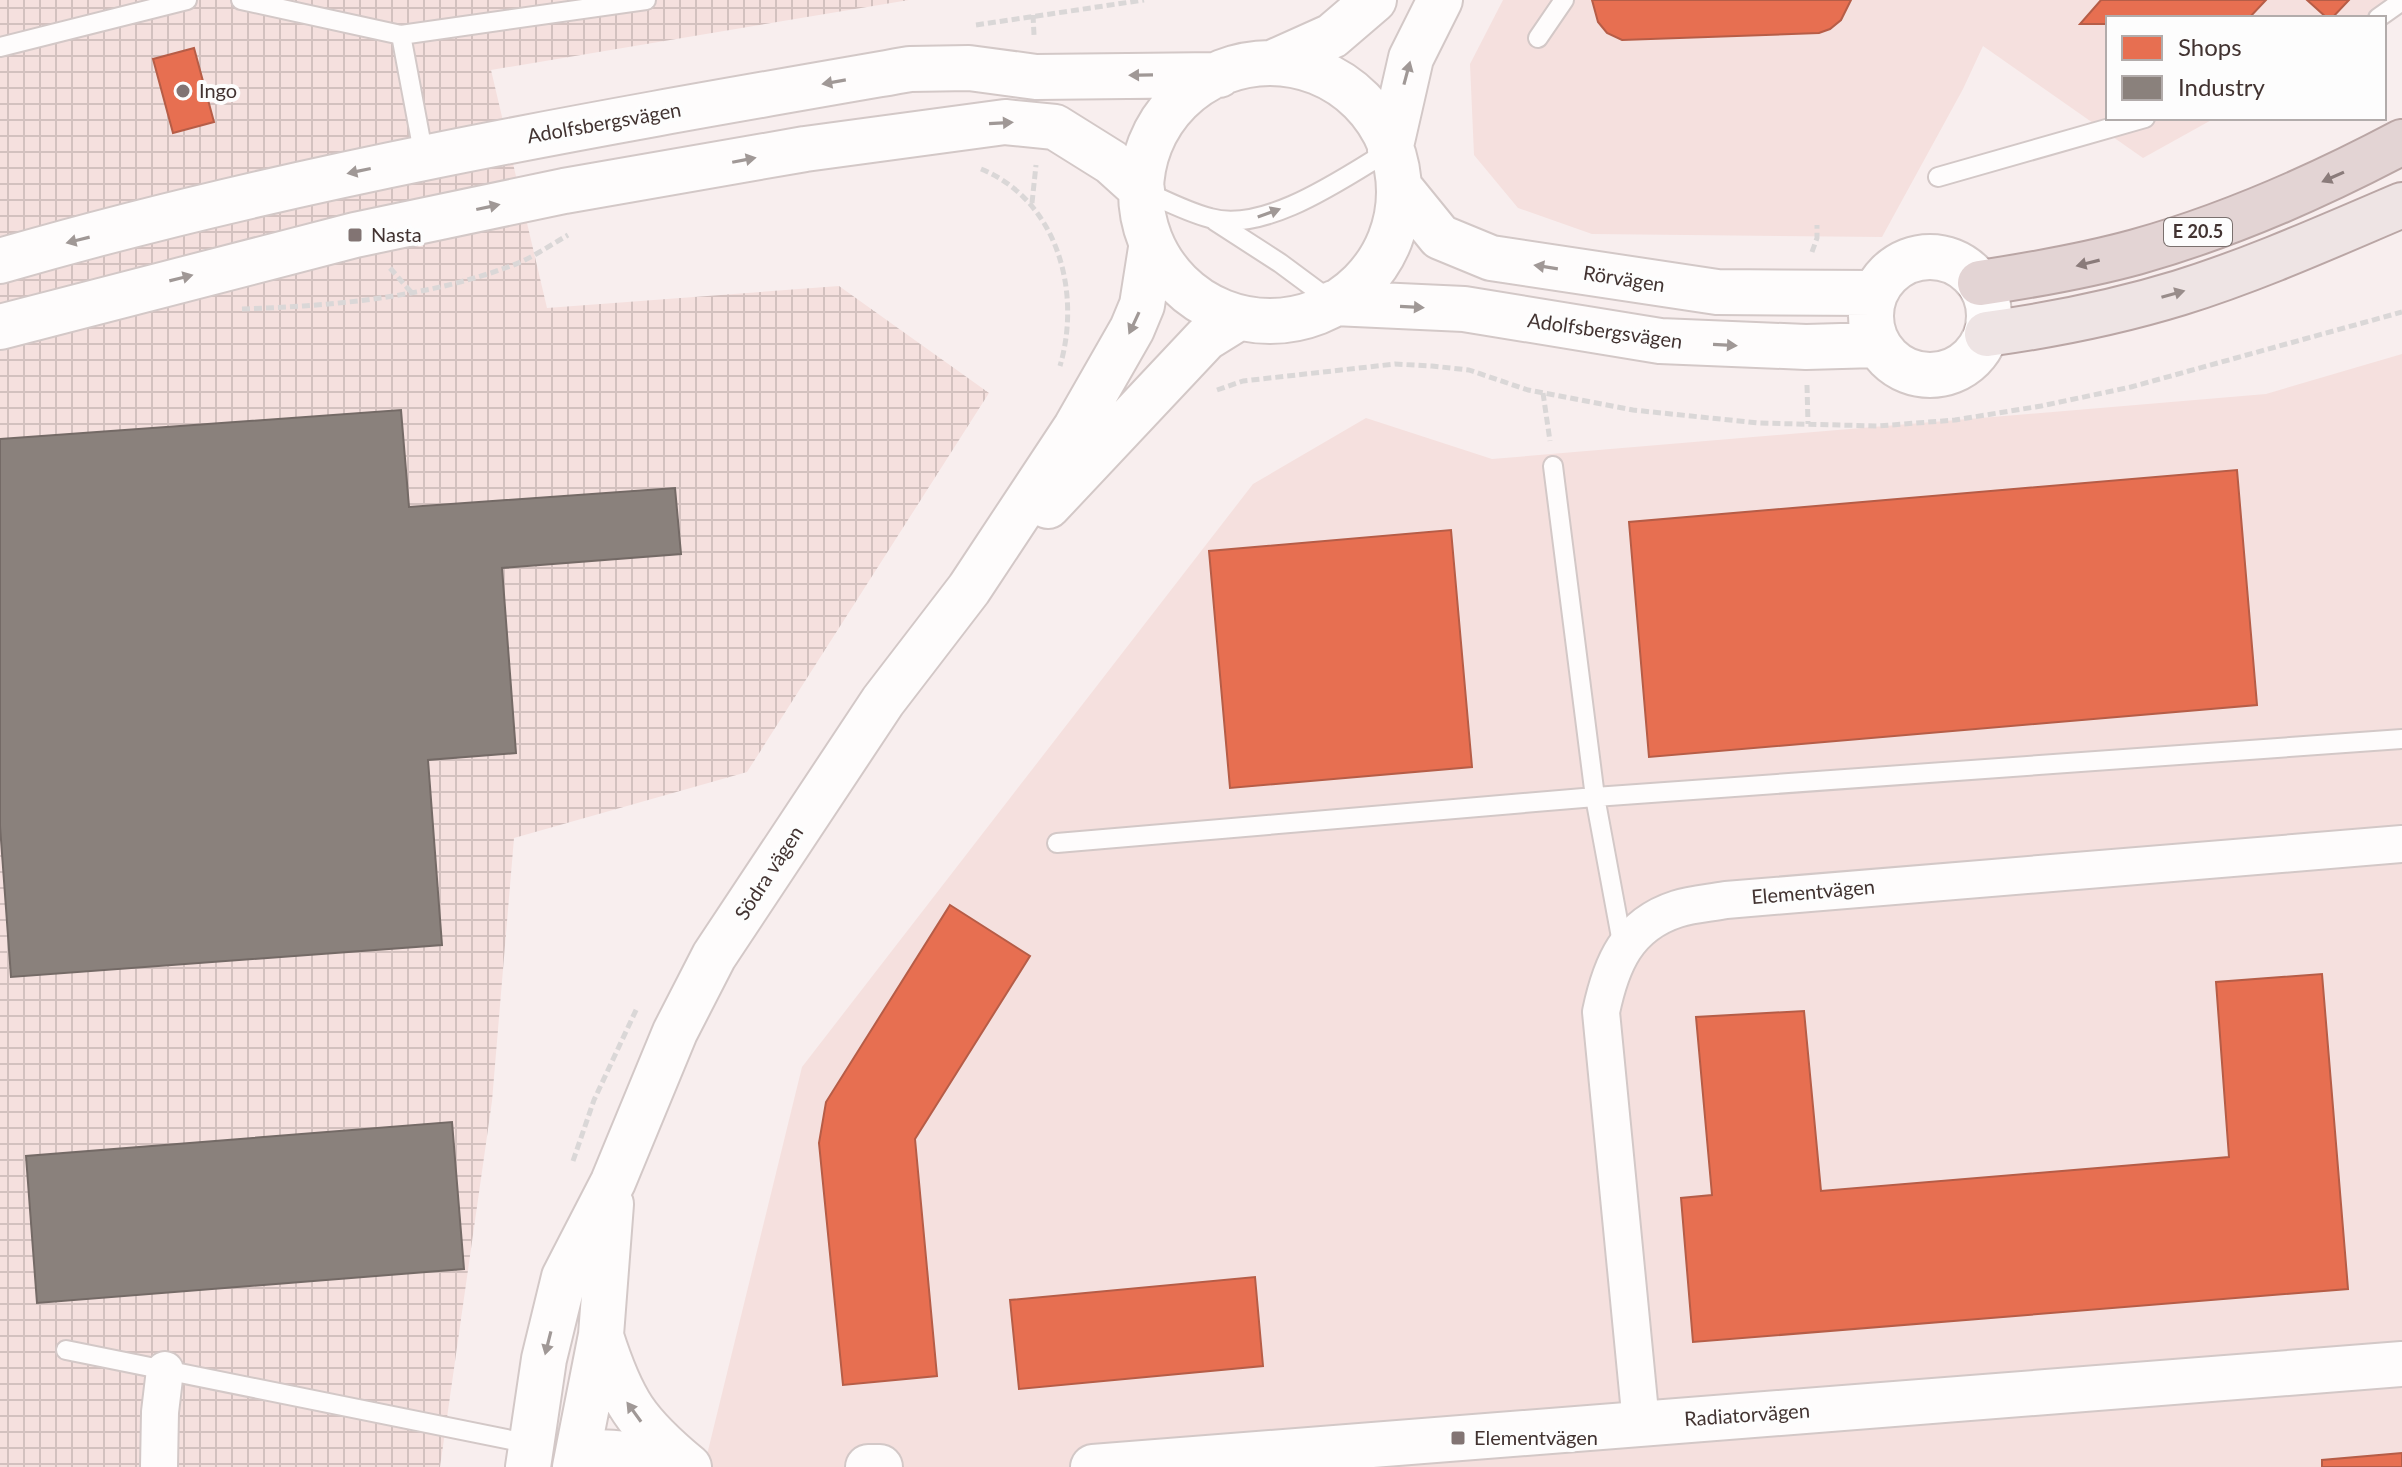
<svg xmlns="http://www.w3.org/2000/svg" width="2402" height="1467" viewBox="0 0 2402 1467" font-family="Lato,sans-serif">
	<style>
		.built { fill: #f5e0de }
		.industrial { fill: url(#industrial-grid) }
		.shops { fill: #e76f51; stroke: #b65d47; stroke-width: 2 }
		.industry { fill: #8a817c; stroke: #746a66; stroke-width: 2 }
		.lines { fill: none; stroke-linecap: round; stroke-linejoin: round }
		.service-casing { stroke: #d3c8c7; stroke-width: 22 }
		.minor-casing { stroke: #d3c8c7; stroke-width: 40 }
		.tertiary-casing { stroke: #d3c8c7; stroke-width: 48 }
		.secondary-casing { stroke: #d3c8c7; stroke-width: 48 }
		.primary-casing { stroke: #baa6a5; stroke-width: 48 }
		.motorway-casing { stroke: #baa6a5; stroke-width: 48 }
		.path { stroke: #dad7d7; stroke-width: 5; stroke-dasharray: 8 4; stroke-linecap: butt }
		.service { stroke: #fefcfc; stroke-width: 18 }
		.minor { stroke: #fefcfc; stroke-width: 36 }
		.tertiary { stroke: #fefcfc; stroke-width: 44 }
		.secondary { stroke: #fefcfc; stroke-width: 44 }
		.primary { stroke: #eee4e4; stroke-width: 44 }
		.motorway { stroke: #e3d4d4; stroke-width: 44 }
		.oneway { fill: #a09896 }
		.oneway2 { fill: #8a7b7a }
		.oneway3 { fill: #988c8a }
		.poi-dot { fill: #827473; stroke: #fdfdfd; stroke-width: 3 }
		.labels { text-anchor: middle; stroke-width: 8; stroke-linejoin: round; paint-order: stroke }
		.shield { fill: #fdfdfd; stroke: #7a706e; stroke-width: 2 }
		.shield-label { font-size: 18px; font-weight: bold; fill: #423331 }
		.poi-label { font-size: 20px; fill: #423331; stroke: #fdfdfd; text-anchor: start }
		.street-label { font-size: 20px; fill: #423331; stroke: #fdfdfd }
	</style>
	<defs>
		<pattern id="industrial-grid" width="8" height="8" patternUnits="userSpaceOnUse" patternTransform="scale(2)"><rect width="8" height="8" fill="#f5e0de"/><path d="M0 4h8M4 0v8" fill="none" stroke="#d3c1bf"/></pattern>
	</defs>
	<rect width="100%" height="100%" fill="#f8eeee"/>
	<!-- built -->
	<path class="built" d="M1503 0H2402V12L2384 22V18H2108V118H2215L2143 158 1983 46 1963 89 1882 237 1592 234 1518 208 1474 155 1470 64Z
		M2402 354V1467H704L802 1067 1253 484 1366 418 1492 459 2266 394Z"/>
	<!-- industrial -->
	<path class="industrial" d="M0 0H909L491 70 547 308 839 286 989 393 747 772 514 838 492 1101 440 1467H0Z"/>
	<!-- shops -->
	<path class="shops" d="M1592 0H1851L1841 20 1830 29 1819 33 1622 40 1607 33 1598 22Z
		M2101 0H2266L2249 18H2108V24H2080Z
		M2307 0H2349L2332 18H2327Z
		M194 48 214 122 173 133 153 59Z
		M2237 470 2257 705 1649 757 1629 522Z
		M1451 530 1472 767 1230 788 1209 551Z
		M950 905 1030 956 915 1139 937 1376 843 1385 819 1143 826 1102Z
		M2322 974 2348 1289 1693 1342 1681 1198 1712 1195 1696 1017 1804 1011 1821 1191 2229 1157 2216 982Z
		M1255 1277 1263 1366 1019 1389 1010 1300Z
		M2402 1453V1467H2322V1460Z"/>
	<!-- industry -->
	<path class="industry" d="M401 410 409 507 675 488 681 554 502 568 516 753 428 760 442 945 11 977 0 826V439Z
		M452 1122 464 1269 37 1303 26 1156Z"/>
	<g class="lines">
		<!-- service casing -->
		<g class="service-casing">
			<path id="service" d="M241 0 401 35
				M2378 18 2402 1
				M1538 38 1564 0
				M0 47 187 0
				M424 157 401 35 646 0
				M1938 177 2145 118
				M1142 190C1164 200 1187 212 1210 218 1265 234 1345 177 1390 150
				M1215 221 1280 263 1334 303
				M1553 466 1595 797 1623 948
				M1057 843 1595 797 2402 739
				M66 1350 531 1444"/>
		</g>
		<!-- minor casing -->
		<g class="minor-casing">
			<path id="minor" d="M1641 1423 1601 1012C1611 964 1627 925 1677 909 1692 904 1710 903 1726 900L2402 844
				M159 1467 160 1412 165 1370"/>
		</g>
		<!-- tertiary casing -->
		<g class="tertiary-casing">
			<path id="tertiary" d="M585 1467 579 1454C616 1448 650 1459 686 1467
				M868 1467H880
				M1093 1467 2402 1364"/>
		</g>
		<!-- secondary casing -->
		<g class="secondary-casing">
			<path id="secondary" d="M1274 62 1332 36 1374 0
				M1141 192a129 129 0 1 1 258 0a129 129 0 1 1-258 0Z
				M1390 150 1411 58 1440 0
				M1401 189 1440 237 1491 258 1717 292 1874 293
				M1871 316a59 59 0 1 1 118 0a59 59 0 1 1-118 0Z
				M0 261C298 174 605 122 910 69L969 68 1036 77 1219 75
				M1334 303 1464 309 1660 341 1806 347 1877 345
				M0 327 355 235 564 191 805 149 1005 122 1055 127 1111 162 1142 190
				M1048 506 1206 338 1235 320
				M601 1336C622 1402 636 1423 689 1467
				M528 1467 544 1359 564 1277 613 1182 675 1032 714 956 883 701 969 589 1076 427 1132 329 1142 305 1151 248
				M575 1467 601 1335 611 1204"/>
		</g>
		<!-- primary casing -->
		<g class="primary-casing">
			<path id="primary" d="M1987 334C2052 325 2117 312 2179 293 2256 269 2329 236 2402 205"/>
		</g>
		<!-- motorway casing -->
		<g class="motorway-casing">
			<path id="motorway" d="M1980 283C2033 275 2085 266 2136 252 2229 226 2317 187 2402 142"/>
		</g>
		<!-- path -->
		<path class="path" d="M1033 15 1034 35
			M976 25 1144 0
			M981 169C1057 200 1082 291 1060 366
			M1032 203 1036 165
			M1812 252 1817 238V225
			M390 268 411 292
			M242 309C332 306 423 298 508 267 529 260 549 246 568 235
			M1807 385 1808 424
			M1217 390 1243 381 1395 364 1432 366 1469 370 1528 390 1633 410 1758 423 1878 426 1955 420 2041 406 2131 387 2402 312
			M1543 393 1550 441
			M573 1161 594 1100 637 1008"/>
		<!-- service -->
		<use href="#service" class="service"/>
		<!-- minor -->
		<use href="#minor" class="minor"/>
		<!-- tertiary -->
		<use href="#tertiary" class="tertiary"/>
		<!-- secondary -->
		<use href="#secondary" class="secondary"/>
		<!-- primary -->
		<use href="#primary" class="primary"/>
		<!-- motorway -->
		<use href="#motorway" class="motorway"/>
	</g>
	<!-- one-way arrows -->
	<defs><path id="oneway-solid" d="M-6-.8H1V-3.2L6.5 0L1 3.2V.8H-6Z" transform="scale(2)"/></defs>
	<g class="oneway">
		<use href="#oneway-solid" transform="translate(1407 73) rotate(-75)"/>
		<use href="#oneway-solid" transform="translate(1141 75) rotate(179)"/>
		<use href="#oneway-solid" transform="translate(834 82) rotate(170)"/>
		<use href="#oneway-solid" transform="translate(1001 123) rotate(-3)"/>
		<use href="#oneway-solid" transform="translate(744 160) rotate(-11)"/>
		<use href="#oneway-solid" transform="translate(359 171) rotate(168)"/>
		<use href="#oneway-solid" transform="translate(488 207) rotate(-12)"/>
		<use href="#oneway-solid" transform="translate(1269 213) rotate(-20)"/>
		<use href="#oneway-solid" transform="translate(78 240) rotate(166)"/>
		<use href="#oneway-solid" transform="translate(1546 267) rotate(-171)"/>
		<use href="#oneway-solid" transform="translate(181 278) rotate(-14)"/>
		<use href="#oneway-solid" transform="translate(1412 307) rotate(3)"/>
		<use href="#oneway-solid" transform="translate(1134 323) rotate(115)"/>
		<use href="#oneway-solid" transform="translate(1725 345) rotate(3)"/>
		<use href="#oneway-solid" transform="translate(548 1343) rotate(104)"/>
		<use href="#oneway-solid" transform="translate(634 1412) rotate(-126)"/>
	</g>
	<g class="oneway2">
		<use href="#oneway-solid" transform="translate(2333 177) rotate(156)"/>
		<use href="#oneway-solid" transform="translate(2088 263) rotate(166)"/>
	</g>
	<use class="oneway3" href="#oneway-solid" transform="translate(2173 294) rotate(-16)"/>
	<!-- markers -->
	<g class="poi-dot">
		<circle cx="183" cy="91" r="8"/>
		<rect x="347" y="227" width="16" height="16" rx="4"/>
		<rect x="1450" y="1430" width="16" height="16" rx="4"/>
	</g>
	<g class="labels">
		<!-- shield labels -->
		<rect class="shield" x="2164" y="218" width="68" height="28" rx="6"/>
		<g class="shield-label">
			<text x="2198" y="238">E 20.5</text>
		</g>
		<!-- poi labels -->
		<g class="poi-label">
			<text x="199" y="98">Ingo</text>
			<text x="371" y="242">Nasta</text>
			<text x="1474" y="1445">Elementvägen</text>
		</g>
		<!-- street labels -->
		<g class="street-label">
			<text transform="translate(604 123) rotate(-10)" y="7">Adolfsbergsvägen</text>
			<text transform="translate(1624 279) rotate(9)" y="7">Rörvägen</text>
			<text transform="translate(1605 331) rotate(8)" y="7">Adolfsbergsvägen</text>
			<text transform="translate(769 873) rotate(-57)" y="7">Södra vägen</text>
			<text transform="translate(1813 892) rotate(-5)" y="7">Elementvägen</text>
			<text transform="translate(1747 1415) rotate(-4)" y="7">Radiatorvägen</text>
		</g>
	</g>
	<!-- legend -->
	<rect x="2106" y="16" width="280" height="104" fill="#fdfdfd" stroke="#b2acab" stroke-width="2"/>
	<rect x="2122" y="36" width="40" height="24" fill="#e76f51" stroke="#b2acab" stroke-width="2"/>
	<text x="2178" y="56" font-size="24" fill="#423331">Shops</text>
	<rect x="2122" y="76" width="40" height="24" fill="#8a817c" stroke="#b2acab" stroke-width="2"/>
	<text x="2178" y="96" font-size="24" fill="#423331">Industry</text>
</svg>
